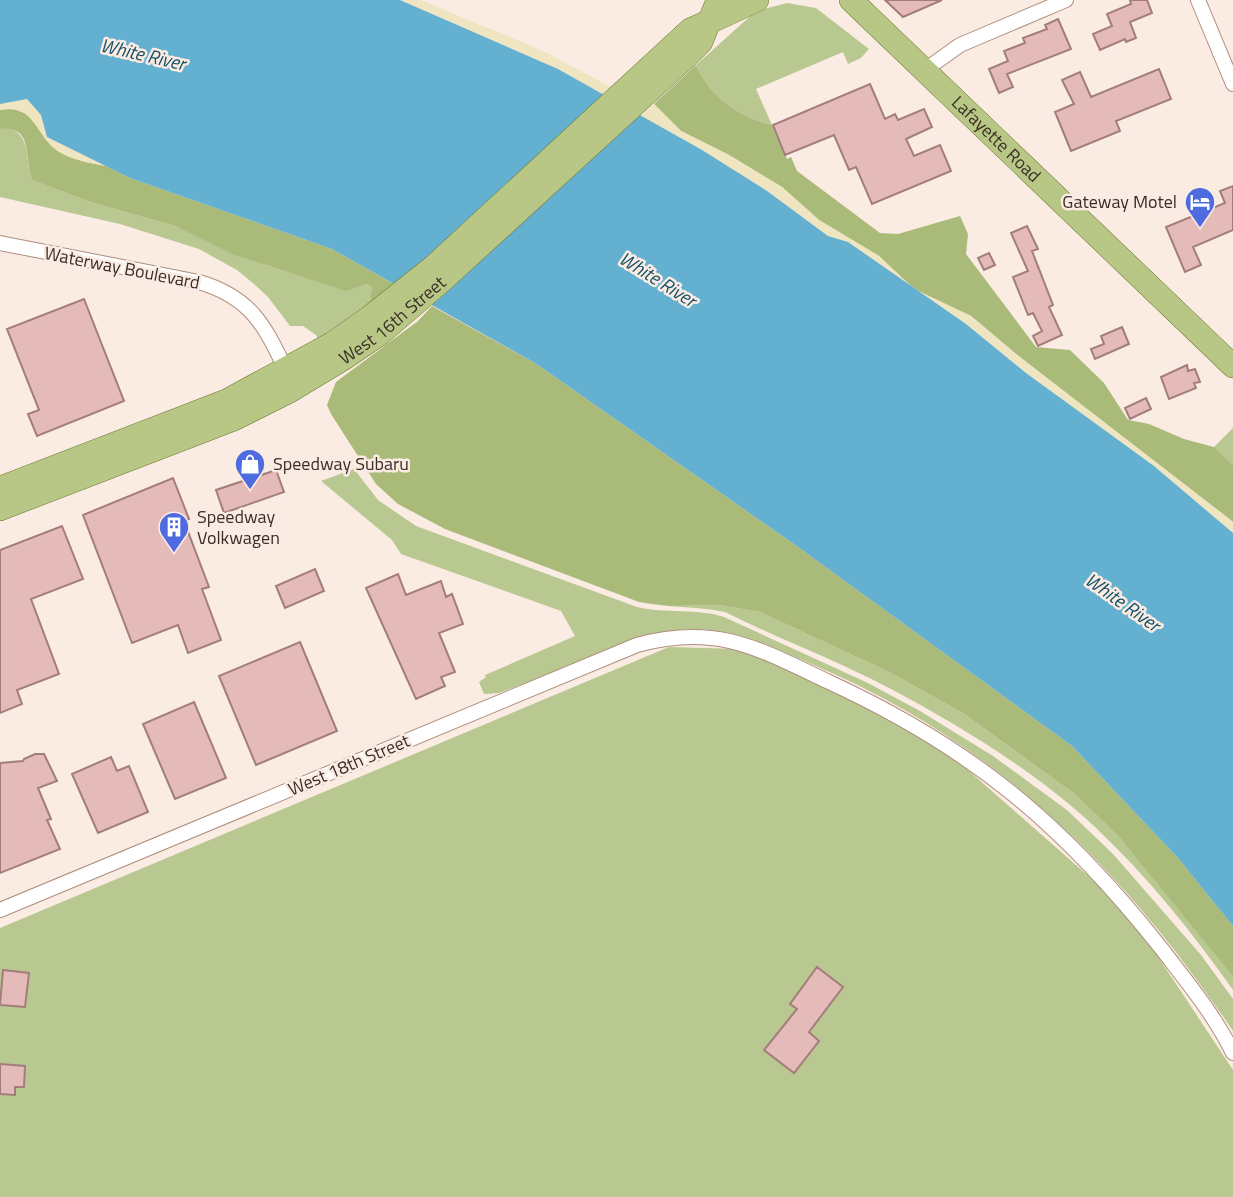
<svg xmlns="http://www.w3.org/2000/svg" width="1233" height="1197" viewBox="0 0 1233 1197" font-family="'Titillium Web',sans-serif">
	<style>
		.green { fill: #b9c890 }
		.forest { fill: #a9ba79 }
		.sand { fill: #efe5c0 }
		.water { fill: #64b0d1 }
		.building { fill: #e4bbb9; stroke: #a37d7b; stroke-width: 2 }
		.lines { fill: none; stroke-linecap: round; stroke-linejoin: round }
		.minor-casing { stroke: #af8e7c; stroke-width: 16 }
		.primary-casing { stroke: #6d7930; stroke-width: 24 }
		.minor { stroke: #fff; stroke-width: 14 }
		.primary { stroke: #b8c786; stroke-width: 23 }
		.labels { text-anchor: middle; stroke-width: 5; stroke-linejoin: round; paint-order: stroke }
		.street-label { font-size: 18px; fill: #3b2e26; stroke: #faebe3 }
		.poi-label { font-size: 18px; fill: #3b2e26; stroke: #faebe3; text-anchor: start }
		.water-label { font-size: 19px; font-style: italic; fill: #145269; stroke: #faebe3 }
	</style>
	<rect width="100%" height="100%" fill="#faebe3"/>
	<!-- green -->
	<path class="green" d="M787 3 816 8 869 49 861 58 848 64 843 52 756 89 772 125C738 116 711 98 696 65L756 11Z
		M10 127C33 140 24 160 32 180L90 202 175 226 265 265 346 290 367 284 372 288 370 296 372 303 318 339 316 335 303 326H290L268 297 254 284 237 270 199 249 120 224 0 197V129Z
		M1233 428V465L1214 447Z
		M354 469 378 500 416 526 637 607C666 614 697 608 724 617L868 683 920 711 993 756 1067 810 1113 854 1201 955 1233 999V1031C1123 868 995 741 811 664 772 647 733 628 690 629 656 630 624 644 593 656 562 669 531 681 499 693L484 694 479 682 486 677 485 675 575 636 561 611 401 554 392 540 321 481Z
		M639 602 669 606 719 605 760 612 889 672 963 713 1076 795 1120 838 1229 968 1233 976V990C1193 933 1147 876 1096 828 1036 772 961 726 889 688 836 660 779 639 725 612 696 606 668 608 639 602Z
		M669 647 741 649 833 690 944 749 1127 910 1233 1070V1197H0V928Z"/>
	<!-- forest -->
	<path class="forest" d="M696 65C711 98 738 116 772 125L787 159 791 157 797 171 880 233 898 234 960 216 968 234 966 254 1036 347 1070 350 1104 383 1128 420 1149 424 1184 439 1214 447 1233 465V522L1016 354 971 316 914 289 879 256 819 220 782 187 729 155 681 131 654 104Z
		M13 108 27 114 58 151 85 162 106 166 130 178 332 249 396 285 372 303 370 296 372 288 367 284 346 291 235 255 175 226 90 202 32 180C24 160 34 124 0 129V110Z
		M432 306 535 363 798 547 1072 746 1178 858 1233 926V976L1120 838 1076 795 963 713 889 672 760 612 719 605 669 606 639 602 445 529 398 504 376 484 331 414 327 405 336 382 418 321Z"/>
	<!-- sand -->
	<path class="sand" d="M400 0H421L543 51 611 87 603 94 558 69Z
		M27 99 41 115 47 137 106 166C91 163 72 160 59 152 34 136 37 104 0 110V104Z
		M654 104 681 131 729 155 782 187 819 220 879 256 914 289 971 316 1016 354 1223 514 1233 522V533L1154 466 1026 373 966 324 848 242 828 236 767 191 641 116Z"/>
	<!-- water -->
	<path class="water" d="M0 0H400L558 69 702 150 767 191 828 236 848 242 966 324 1026 373 1154 466 1233 533V926L1178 858 1072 746 798 547 535 363 332 249 130 178 47 137 41 115 27 99 0 104Z"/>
	<!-- building -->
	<path class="building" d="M885 0H942L903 17Z
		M1130 0H1147L1152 13 1130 22 1136 38 1126 42 1125 39 1100 50 1093 34 1112 26 1107 14 1131 4Z
		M1058 19 1071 49 1007 74 1013 87 999 93 989 69 1008 61 1004 51 1025 43 1023 38 1047 29 1045 25Z
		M1159 69 1171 99 1116 121 1120 131 1071 151 1055 112 1074 104 1062 80 1080 72 1091 97Z
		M870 84 885 119 895 114 898 120 924 109 932 127 906 139 914 156 940 145 951 171 872 204 856 167 849 170 834 135 785 155 773 125Z
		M1233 186V230L1193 247 1201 265 1185 272 1166 227 1225 203 1220 191Z
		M1027 226 1038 249 1032 251 1053 305 1049 307 1062 335 1038 346 1033 336 1042 331 1033 313 1028 315 1013 277 1028 271 1011 233Z
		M989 253 995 265 984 270 978 258Z
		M84 299 124 401 37 436 28 414 39 410 7 329Z
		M1122 327 1129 344 1095 359 1091 349 1104 344 1101 336Z
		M1187 365 1188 371 1195 369 1200 382 1194 383 1196 388 1169 399 1161 377Z
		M1146 398 1151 409 1130 419 1125 408Z
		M276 470 284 492 224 513 216 490Z
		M173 478 189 519 184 521 209 587 202 589 221 640 188 653 178 625 132 643 83 515Z
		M62 526 83 579 31 599 59 674 17 690 22 704 0 713V550Z
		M315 569 324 591 285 608 276 586Z
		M398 574 406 595 441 581 446 597 452 594 463 624 439 633 455 672 441 677 445 686 416 699 366 588Z
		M300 642 337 731 256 765 219 676Z
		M194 702 226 778 175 799 143 724Z
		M35 754H44L57 781 38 788 51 819 47 820 60 849 0 873V763L23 761 24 759Z
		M111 757 117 771 129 766 148 812 98 833 72 774Z
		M817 967 843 987 809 1032 819 1041 794 1073 764 1050 797 1009 790 1004Z
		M3 970 29 973 25 1007 0 1005Z
		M0 1064 25 1066 24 1087H15V1095L0 1094Z"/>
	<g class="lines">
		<!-- minor casing -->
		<g class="minor-casing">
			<path id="minor" d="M1198 0 1233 84
				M925 70 960 45 1066 0
				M0 243 199 282C250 297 264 324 286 370
				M0 910 637 645C717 623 759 649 829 682 972 748 1063 824 1161 948 1187 982 1214 1014 1233 1053"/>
		</g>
		<!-- primary casing -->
		<g class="primary-casing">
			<g id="primary">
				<path id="s1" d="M851 0 1233 366"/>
				<path d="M710 22 757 0"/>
				<path d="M0 488 226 401 333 343 370 317 433 267 690 30 710 21"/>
				<path id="s2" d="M0 509 234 419 290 391 343 359 381 333 444 279 683 60 701 42 718 0"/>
			</g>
		</g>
		<!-- minor -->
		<use href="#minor" class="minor"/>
		<!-- primary -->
		<use href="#primary" class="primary"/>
	</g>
	<!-- icons -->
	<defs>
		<g id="hotel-pin" transform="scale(1.575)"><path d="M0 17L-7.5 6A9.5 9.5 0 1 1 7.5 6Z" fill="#4e6ce0" stroke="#faebe3"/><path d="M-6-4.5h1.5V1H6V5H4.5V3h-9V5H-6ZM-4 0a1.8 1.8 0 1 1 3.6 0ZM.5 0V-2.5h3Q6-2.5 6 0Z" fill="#fff"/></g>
		<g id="shop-pin" transform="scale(1.575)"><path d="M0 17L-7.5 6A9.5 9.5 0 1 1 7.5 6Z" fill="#4e6ce0" stroke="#faebe3"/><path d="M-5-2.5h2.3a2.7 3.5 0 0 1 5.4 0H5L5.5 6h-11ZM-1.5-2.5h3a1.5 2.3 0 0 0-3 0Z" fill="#fff"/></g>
		<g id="building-pin" transform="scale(1.575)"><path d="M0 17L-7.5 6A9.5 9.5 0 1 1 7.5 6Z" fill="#4e6ce0" stroke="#faebe3"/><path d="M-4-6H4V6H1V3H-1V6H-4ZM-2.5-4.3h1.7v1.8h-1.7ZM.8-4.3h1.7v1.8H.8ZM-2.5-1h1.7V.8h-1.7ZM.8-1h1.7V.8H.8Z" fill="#fff"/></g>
	</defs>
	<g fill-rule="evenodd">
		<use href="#hotel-pin" x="1200" y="202"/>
		<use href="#shop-pin" x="250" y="464"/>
		<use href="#building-pin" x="174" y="527"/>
	</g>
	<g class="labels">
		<!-- street labels -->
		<g class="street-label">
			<text dy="6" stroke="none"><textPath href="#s1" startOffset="201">Lafayette Road</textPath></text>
			<text transform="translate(122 268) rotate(11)" y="6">Waterway Boulevard</text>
			<text dy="6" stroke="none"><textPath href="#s2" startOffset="438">West 16th Street</textPath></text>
			<text transform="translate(349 765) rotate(-23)" y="6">West 18th Street</text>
		</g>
		<!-- poi labels -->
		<g class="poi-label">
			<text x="1177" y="208" text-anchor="end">Gateway Motel</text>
			<text x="273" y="470">Speedway Subaru</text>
			<text x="197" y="523">Speedway<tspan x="197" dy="21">Volkwagen</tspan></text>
		</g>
		<!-- water labels -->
		<g class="water-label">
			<text transform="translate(143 54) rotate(13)" y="7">White River</text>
			<text transform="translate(658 279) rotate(32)" y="7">White River</text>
			<text transform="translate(1123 602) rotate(35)" y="7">White River</text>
		</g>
	</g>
</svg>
